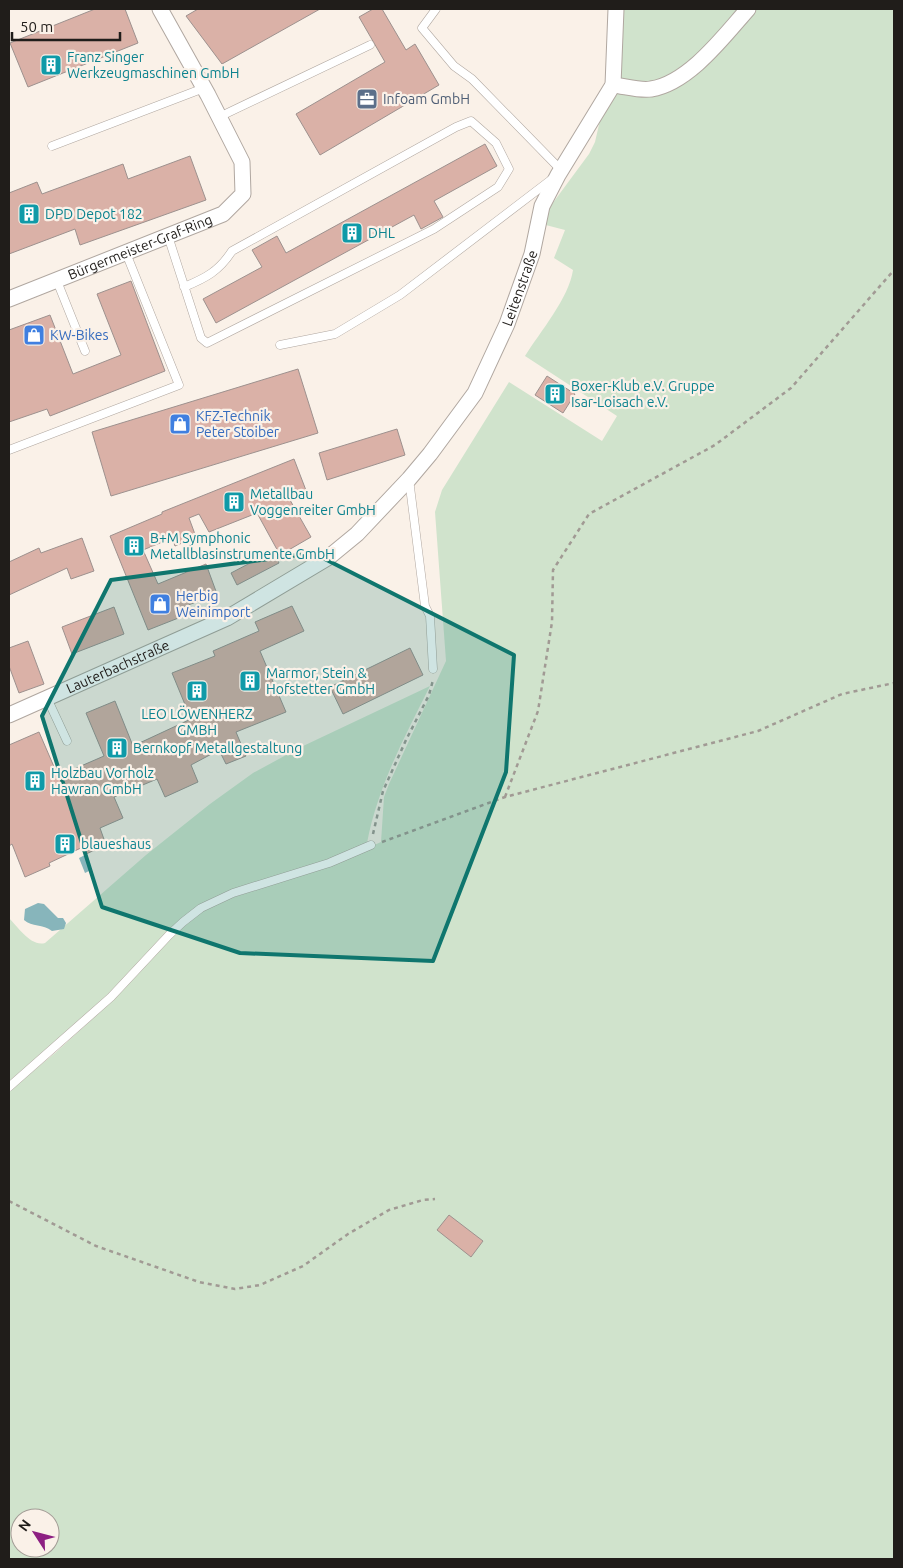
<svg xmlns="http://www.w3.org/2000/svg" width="903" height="1568" viewBox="0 0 903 1568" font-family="Ubuntu,sans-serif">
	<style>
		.green { fill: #d0e3cc; fill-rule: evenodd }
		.water { fill: #87b5bb }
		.building { fill: #dab1a7; stroke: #9d918e }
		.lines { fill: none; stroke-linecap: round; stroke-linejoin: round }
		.service-casing { stroke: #b0a7a0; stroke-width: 9 }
		.minor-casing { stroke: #b0a7a0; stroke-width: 17 }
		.path { stroke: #a19a94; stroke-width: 2.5; stroke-dasharray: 4 4; stroke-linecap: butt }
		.service { stroke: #fff; stroke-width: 8 }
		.minor { stroke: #fff; stroke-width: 15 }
		.marked { fill: #0f766e; fill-opacity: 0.2; stroke: #0f766e; stroke-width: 4; stroke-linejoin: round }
		.labels { text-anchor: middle; stroke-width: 4.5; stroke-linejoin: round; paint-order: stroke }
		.culture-label { font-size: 14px; fill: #0d838f; stroke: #faf1e8; text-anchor: start }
		.service-label { font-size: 14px; fill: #4e5e75; stroke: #faf1e8; text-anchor: start }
		.street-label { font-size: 14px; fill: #201d1a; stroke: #faf1e8 }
		.shop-label { font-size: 14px; fill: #366cbe; stroke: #faf1e8; text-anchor: start }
	</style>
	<rect width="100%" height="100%" fill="#faf1e8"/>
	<!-- green -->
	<path class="green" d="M616 9H894V1559H9V1091L55 1053 100 1012 172 937 203 911 225 900 321 869 381 842 384 797 389 784 446 661 435 512 442 490 509 382 602 441 617 416 525 356C540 332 569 298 573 270L554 258 565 230 538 223 589 154 595 142 601 116ZM20 1518H50V1548H20Z
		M430 686C404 738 378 786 367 843L327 861 258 882 184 916 173 926 114 989 38 1058 9 1082V918C18 927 31 947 45 943L146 855 210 804 253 773 301 747Z"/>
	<!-- water -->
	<path class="water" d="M85 855 91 870 85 873 79 858Z
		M38 903 44 904 58 918H63L66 923 64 929 52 931C43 924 32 927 24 920L25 909Z"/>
	<!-- building -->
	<path class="building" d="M95 9H125L138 43 28 87 10 43Z
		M198 9H320L222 64 186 16Z
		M373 9H382L406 50 415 44 439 85 320 155 296 114 385 62 359 17Z
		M485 144 497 166 434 201 443 217 421 229 414 215 216 323 203 299 262 267 252 250 277 236 286 253Z
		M190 156 206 200 80 245 75 229 9 254V193L37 182 42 194 123 164 128 179Z
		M131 281 165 371 50 416 47 409 9 422V330L50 315 73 374 121 355 97 294Z
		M298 369 318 433 111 496 92 432Z
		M547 376 575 394 563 413 535 395Z
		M397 429 405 455 327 480 319 453Z
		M294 459 307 493 290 500 311 537 280 555 257 513 209 532 199 514 189 518 196 537 175 546 172 538 143 550 158 584 206 564 217 594 183 607 186 615 148 630 110 536 162 514V512Z
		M82 538 94 571 71 579 67 568 9 595V562L39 548 41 553Z
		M273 551 279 563 237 585 231 573Z
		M292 606 304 631 260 651 286 712 236 732 246 756 226 764 219 750 191 765 198 782 165 797 157 779 114 797 123 818 100 828 106 845 86 854 83 847 49 863 50 866 25 877 12 844 9 846V745L39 732 58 776 104 756 86 713 115 701 133 746 191 719 172 673 215 656 213 651 259 631 255 622Z
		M114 607 124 634 72 654 62 627Z
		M28 641 44 684 19 693 9 666V648Z
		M410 648 423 675 343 714 330 687Z
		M449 1215 483 1241 471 1257 437 1230Z"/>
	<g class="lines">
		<!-- service casing -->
		<g class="service-casing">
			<path id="service" d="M436 9 422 28 454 66 472 79 561 170
				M219 117 370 45
				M52 146 204 88
				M168 236 201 338 207 343 434 229 498 187 509 169 496 143 471 121 456 127 232 251C219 271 206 278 184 287
				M57 281 85 351
				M280 345 335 334 400 295 552 179
				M9 450 179 385 126 253
				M409 479 425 606 430 616 433 669
				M47 698 67 741
				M9 1087 111 997 169 935 183 922 201 908 233 893 329 863 371 845"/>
		</g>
		<!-- minor casing -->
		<g class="minor-casing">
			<g id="minor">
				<path d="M613 85C624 86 640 91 651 89 689 83 724 36 748 9"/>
				<path id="s1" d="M9 299 223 214 243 194 242 162 208 95 160 9"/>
				<path id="s2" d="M9 715 227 618 329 557 357 534 409 479 430 454 475 393 507 324 532 254 542 206 558 175 613 85 616 9"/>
			</g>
		</g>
		<!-- path -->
		<path class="path" d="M505 797 538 711 552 622 553 570 589 514 715 445 791 388 894 270
			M373 834 383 791 406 740 429 695 433 680
			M382 842 505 797 758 731 842 694 894 683
			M9 1201 96 1246 199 1282 235 1289 260 1285 303 1266 348 1234 389 1210 423 1200 435 1199"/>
		<!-- service -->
		<use href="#service" class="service"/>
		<!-- minor -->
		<use href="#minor" class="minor"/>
	</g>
	<!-- marked area -->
	<path class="marked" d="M313 553 514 655 506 772 433 961 240 953 102 907 42 716 111 580Z"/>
	<!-- icons -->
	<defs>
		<g id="building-square" transform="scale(1.125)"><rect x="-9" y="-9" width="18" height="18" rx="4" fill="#0f9aa8" stroke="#faf1e8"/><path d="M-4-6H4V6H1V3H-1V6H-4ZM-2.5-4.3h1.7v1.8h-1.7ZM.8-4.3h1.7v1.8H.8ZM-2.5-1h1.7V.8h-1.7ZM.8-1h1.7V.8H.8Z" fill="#fff"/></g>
		<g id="office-square" transform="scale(1.125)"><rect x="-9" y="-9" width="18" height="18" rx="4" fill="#5c6f8a" stroke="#faf1e8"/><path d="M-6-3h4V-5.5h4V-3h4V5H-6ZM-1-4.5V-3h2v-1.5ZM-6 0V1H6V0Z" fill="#fff"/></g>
		<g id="shop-square" transform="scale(1.125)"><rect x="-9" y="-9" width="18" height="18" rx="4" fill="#3f7fe0" stroke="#faf1e8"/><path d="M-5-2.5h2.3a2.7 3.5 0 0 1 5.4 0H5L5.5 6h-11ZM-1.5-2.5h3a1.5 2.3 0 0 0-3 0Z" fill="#fff"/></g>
	</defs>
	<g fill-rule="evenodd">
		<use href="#building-square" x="51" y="65"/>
		<use href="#office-square" x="367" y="99"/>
		<use href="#building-square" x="29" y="214"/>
		<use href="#building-square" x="352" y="233"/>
		<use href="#shop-square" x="34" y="335"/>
		<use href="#building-square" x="555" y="394"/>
		<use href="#shop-square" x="180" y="424"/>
		<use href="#building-square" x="234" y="502"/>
		<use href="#building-square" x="134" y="546"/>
		<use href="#shop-square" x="160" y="604"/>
		<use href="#building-square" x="250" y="681"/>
		<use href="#building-square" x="197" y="691"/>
		<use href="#building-square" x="117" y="748"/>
		<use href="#building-square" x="35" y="781"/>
		<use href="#building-square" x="65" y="844"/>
	</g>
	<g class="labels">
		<!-- culture labels -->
		<g class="culture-label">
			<text x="67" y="62">Franz Singer<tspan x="67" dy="16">Werkzeugmaschinen GmbH</tspan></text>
			<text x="45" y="219">DPD Depot 182</text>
			<text x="368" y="238">DHL</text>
			<text x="571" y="391">Boxer-Klub e.V. Gruppe<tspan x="571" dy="16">Isar-Loisach e.V.</tspan></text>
			<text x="250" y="499">Metallbau<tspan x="250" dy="16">Voggenreiter GmbH</tspan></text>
			<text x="150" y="543">B+M Symphonic<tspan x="150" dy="16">Metallblasinstrumente GmbH</tspan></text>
			<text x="266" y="678">Marmor, Stein &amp;<tspan x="266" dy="16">Hofstetter GmbH</tspan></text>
			<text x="197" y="719" text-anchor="middle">LEO LÖWENHERZ<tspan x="197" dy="16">GMBH</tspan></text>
			<text x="133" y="753">Bernkopf Metallgestaltung</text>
			<text x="51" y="778">Holzbau Vorholz<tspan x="51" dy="16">Hawran GmbH</tspan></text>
			<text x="81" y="849">blaueshaus</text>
		</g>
		<!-- service labels -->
		<g class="service-label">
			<text x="383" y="104">Infoam GmbH</text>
		</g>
		<!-- street labels -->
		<g class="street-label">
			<text dy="5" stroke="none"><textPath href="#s1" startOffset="141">Bürgermeister-Graf-Ring</textPath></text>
			<text dy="5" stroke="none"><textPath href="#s2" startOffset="692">Leitenstraße</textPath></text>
			<text dy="5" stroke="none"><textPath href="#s2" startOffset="119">Lauterbachstraße</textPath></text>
		</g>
		<!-- shop labels -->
		<g class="shop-label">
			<text x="50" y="340">KW-Bikes</text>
			<text x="196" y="421">KFZ-Technik<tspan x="196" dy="16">Peter Stoiber</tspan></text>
			<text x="176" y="601">Herbig<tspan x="176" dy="16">Weinimport</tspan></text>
		</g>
	</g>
	<!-- border -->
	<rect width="903" height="1568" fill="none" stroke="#201d1a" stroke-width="20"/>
	<!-- north arrow -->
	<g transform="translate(35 1533) rotate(306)"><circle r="24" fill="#faf1e8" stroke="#a39c96"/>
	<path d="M0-4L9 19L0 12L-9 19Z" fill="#8d1f82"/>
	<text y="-8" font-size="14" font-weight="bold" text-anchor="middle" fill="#201d1a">N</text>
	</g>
	<!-- scale -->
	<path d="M12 32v8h108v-8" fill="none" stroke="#201d1a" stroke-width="2.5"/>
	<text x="20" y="32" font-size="15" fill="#201d1a" stroke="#faf1e8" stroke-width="4" paint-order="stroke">50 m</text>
</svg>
